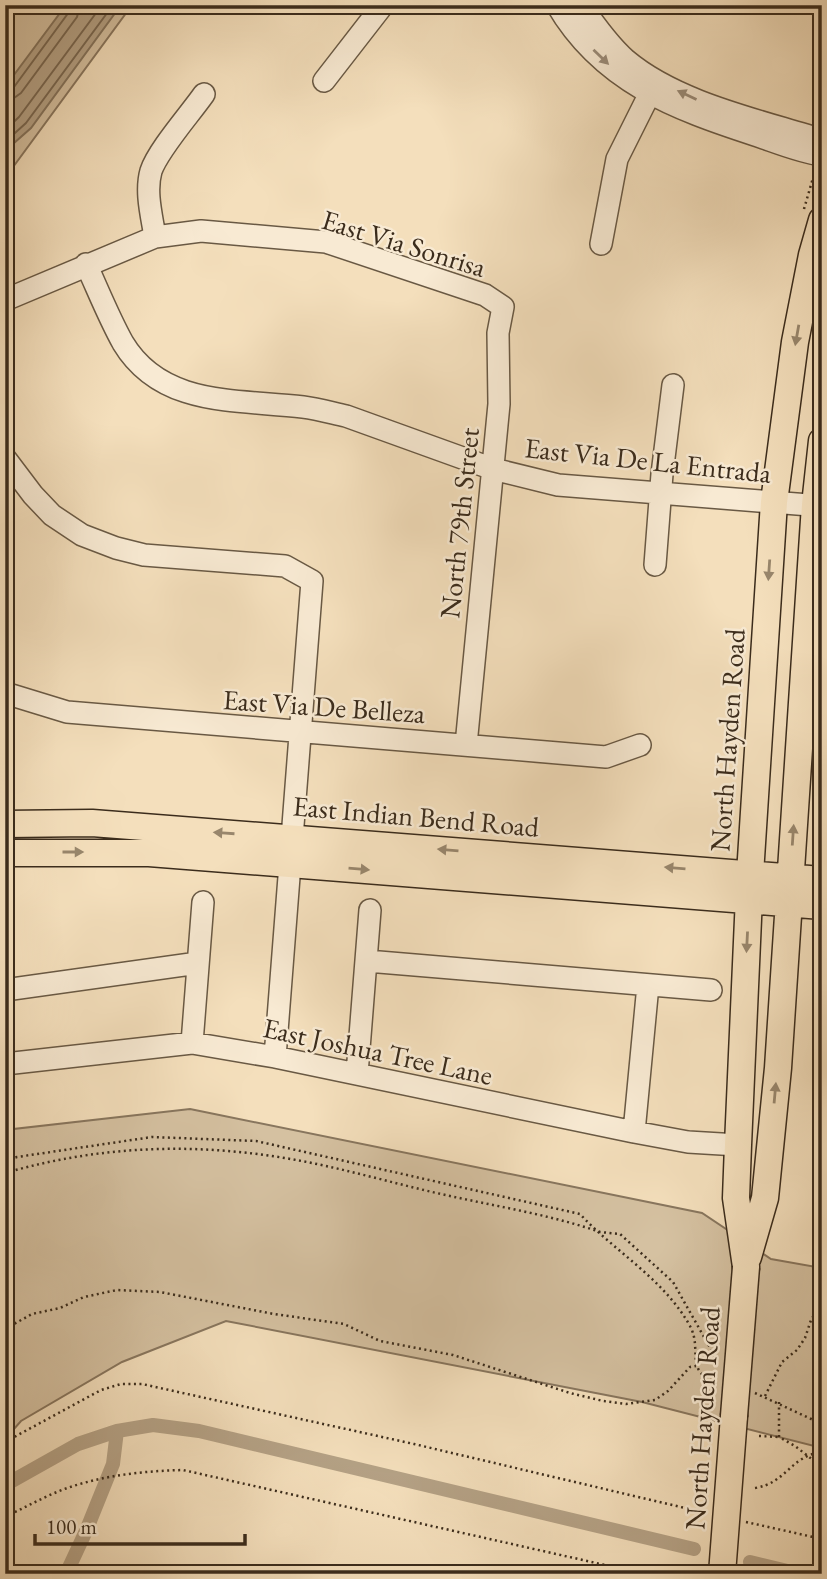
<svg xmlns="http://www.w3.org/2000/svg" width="827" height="1579" viewBox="0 0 827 1579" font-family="'EB Garamond',serif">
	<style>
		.green { fill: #d5c1a1; stroke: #88765e; stroke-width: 2 }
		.water { fill: #b5a286; stroke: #84735c; stroke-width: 2 }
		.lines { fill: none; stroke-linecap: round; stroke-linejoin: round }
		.shore { stroke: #786751; stroke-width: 2 }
		.canal { stroke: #b5a286; stroke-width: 14 }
		.minor-casing { stroke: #695944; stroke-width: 24 }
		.major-casing { stroke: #3b2c1c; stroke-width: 29 }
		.path { stroke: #3b2c1c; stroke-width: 2.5; stroke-dasharray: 2 3.5; stroke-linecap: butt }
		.minor { stroke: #f8ead3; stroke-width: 21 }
		.major { stroke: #f4dfbc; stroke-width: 26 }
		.major-bridge-casing { stroke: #3b2c1c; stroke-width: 29; stroke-linecap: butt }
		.major-bridge { stroke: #f4dfbc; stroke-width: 26 }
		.oneway { fill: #9a8b78 }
		.oneway2 { fill: #98866c }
		.labels { text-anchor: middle; stroke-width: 5; stroke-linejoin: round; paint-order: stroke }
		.street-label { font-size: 28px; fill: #3b2c1c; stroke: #f8ead3 }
	</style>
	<rect width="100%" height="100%" fill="#f4dfbc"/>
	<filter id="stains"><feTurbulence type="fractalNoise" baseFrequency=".00286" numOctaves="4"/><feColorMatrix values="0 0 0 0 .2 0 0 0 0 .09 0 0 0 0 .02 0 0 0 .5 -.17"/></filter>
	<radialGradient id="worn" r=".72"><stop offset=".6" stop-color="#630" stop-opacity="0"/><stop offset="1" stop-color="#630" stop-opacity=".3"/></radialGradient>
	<!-- green -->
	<path class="green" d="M5 5H132L5 178Z
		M190 1109 702 1213 771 1259 822 1268V1448L642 1402 226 1321 122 1362 21 1421 5 1439V1130Z"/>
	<!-- water -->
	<path class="water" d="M66 5H121L31 128 5 151V87Z"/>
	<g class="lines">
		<!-- shore -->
		<path class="shore" d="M5 90 14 87 69 12 71 5
			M5 99 14 98 21 93 77 17 80 5
			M5 130 19 117 102 5
			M5 142 26 123 113 5"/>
		<!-- canal -->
		<path class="canal" d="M5 1485 78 1444 117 1431 153 1425 199 1431 694 1549
			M750 1562 800 1574
			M66 1574 86 1531 113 1464 117 1431"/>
		<!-- minor casing -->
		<g class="minor-casing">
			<path id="minor" d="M557 5C602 82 675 109 755 135 776 142 799 152 822 155
				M581 5C594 24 609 45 626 60 677 103 759 120 822 140
				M324 81 383 5
				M155 237C152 217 145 192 151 171 158 150 190 114 204 94
				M601 244 617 159 654 85
				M86 264C98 290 109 318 123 343 162 408 239 399 303 407 318 409 332 413 346 416L493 469 558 485 822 506
				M5 300 155 237 201 231 326 242 485 295 503 307 498 333 499 404 466 745
				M5 458 33 495 52 515 82 535 116 548 144 555 285 566 312 581 275 1057
				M655 565 662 474 673 385
				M5 693 67 712 606 757 640 745
				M367 961 711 990
				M5 990 198 963
				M192 1043 203 902
				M5 1064 192 1043 275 1057 634 1132 688 1142 738 1145
				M357 1074 370 910
				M634 1132 648 985"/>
		</g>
		<!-- major casing -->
		<g class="major-casing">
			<path id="major" d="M5 824 92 823 822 880
				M5 853H149L822 906
				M748 1257 765 1198 778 1068 815 505 822 441
				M746 1267 736 1198 738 1145 750 874 774 502 795 342 812 255 822 220
				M722 1574 734 1416"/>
		</g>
		<!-- path -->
		<path class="path" d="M804 209 815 171
			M813 829H822
			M5 1161 17 1157 152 1137 256 1141 580 1214C615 1252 664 1279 690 1326 703 1350 683 1372 718 1383
			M5 1173C112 1142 218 1142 326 1166 367 1175 408 1187 450 1196 500 1207 551 1215 600 1232L620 1234 673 1282 717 1360
			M5 1329 32 1314 60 1308 84 1297 117 1290 160 1292 274 1314 344 1324 380 1341 453 1355 570 1393 603 1401 626 1404 655 1400 668 1391 690 1367 696 1366
			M755 1393 822 1424
			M765 1396 782 1362 797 1350 805 1338 811 1320 817 1310 822 1309
			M779 1402V1437L795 1446 822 1467
			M759 1436 779 1437
			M5 1442 101 1390 121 1384H142L414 1444 706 1513
			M755 1488C787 1483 790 1456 822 1452
			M5 1517C30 1505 54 1491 80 1484 114 1474 148 1471 183 1470L645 1574
			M746 1522 822 1539"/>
		<!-- minor -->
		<use href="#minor" class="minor"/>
		<!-- major -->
		<use href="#major" class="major"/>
		<!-- major-bridge casing -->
		<g class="major-bridge-casing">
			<path id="major-bridge" d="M734 1416 746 1267"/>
		</g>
		<!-- major-bridge -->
		<use href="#major-bridge" class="major-bridge"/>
	</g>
	<!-- one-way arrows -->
	<defs><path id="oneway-solid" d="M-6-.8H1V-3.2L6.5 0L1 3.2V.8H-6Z" transform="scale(1.75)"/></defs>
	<g class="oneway">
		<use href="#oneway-solid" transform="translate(601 57) rotate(44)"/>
		<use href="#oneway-solid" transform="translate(687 95) rotate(-155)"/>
	</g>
	<g class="oneway2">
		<use href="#oneway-solid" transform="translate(797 335) rotate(100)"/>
		<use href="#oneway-solid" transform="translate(769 570) rotate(94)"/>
		<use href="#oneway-solid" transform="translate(224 833) rotate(-176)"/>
		<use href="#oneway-solid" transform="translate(793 835) rotate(-86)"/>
		<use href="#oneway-solid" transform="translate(448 850) rotate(-175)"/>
		<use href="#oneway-solid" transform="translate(73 852)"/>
		<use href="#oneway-solid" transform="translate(675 868) rotate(-175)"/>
		<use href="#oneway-solid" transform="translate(359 869) rotate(5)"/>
		<use href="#oneway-solid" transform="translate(747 942) rotate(93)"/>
		<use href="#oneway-solid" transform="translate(775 1093) rotate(-85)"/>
	</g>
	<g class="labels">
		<!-- street labels -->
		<g class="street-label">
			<text transform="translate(404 243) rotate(17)" y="10">East Via Sonrisa</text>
			<text transform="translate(648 460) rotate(6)" y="10">East Via De La Entrada</text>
			<text transform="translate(459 523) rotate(-84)" y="10">North 79th Street</text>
			<text transform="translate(324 706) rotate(4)" y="10">East Via De Belleza</text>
			<text transform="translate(727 740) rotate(-86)" y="10">North Hayden Road</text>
			<text transform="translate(416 816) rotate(5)" y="10">East Indian Bend Road</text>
			<text transform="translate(378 1051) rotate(12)" y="10">East Joshua Tree Lane</text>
			<text transform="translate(702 1418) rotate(-86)" y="10">North Hayden Road</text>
		</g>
	</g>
	<!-- margin -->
	<rect width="827" height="1579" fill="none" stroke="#f4dfbc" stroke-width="28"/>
	<rect x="7" y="7" width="813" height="1565" fill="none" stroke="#3b2c1c" stroke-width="3.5"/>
	<rect x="14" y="14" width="799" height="1551" fill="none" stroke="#3b2c1c" stroke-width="2"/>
	<!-- scale -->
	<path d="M35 1534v10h210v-10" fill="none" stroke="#3b2c1c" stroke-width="3.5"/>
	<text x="46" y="1534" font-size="21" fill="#3b2c1c" stroke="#f8ead3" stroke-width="5" paint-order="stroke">100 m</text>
	<rect width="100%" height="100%" filter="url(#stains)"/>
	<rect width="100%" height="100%" fill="url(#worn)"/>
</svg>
